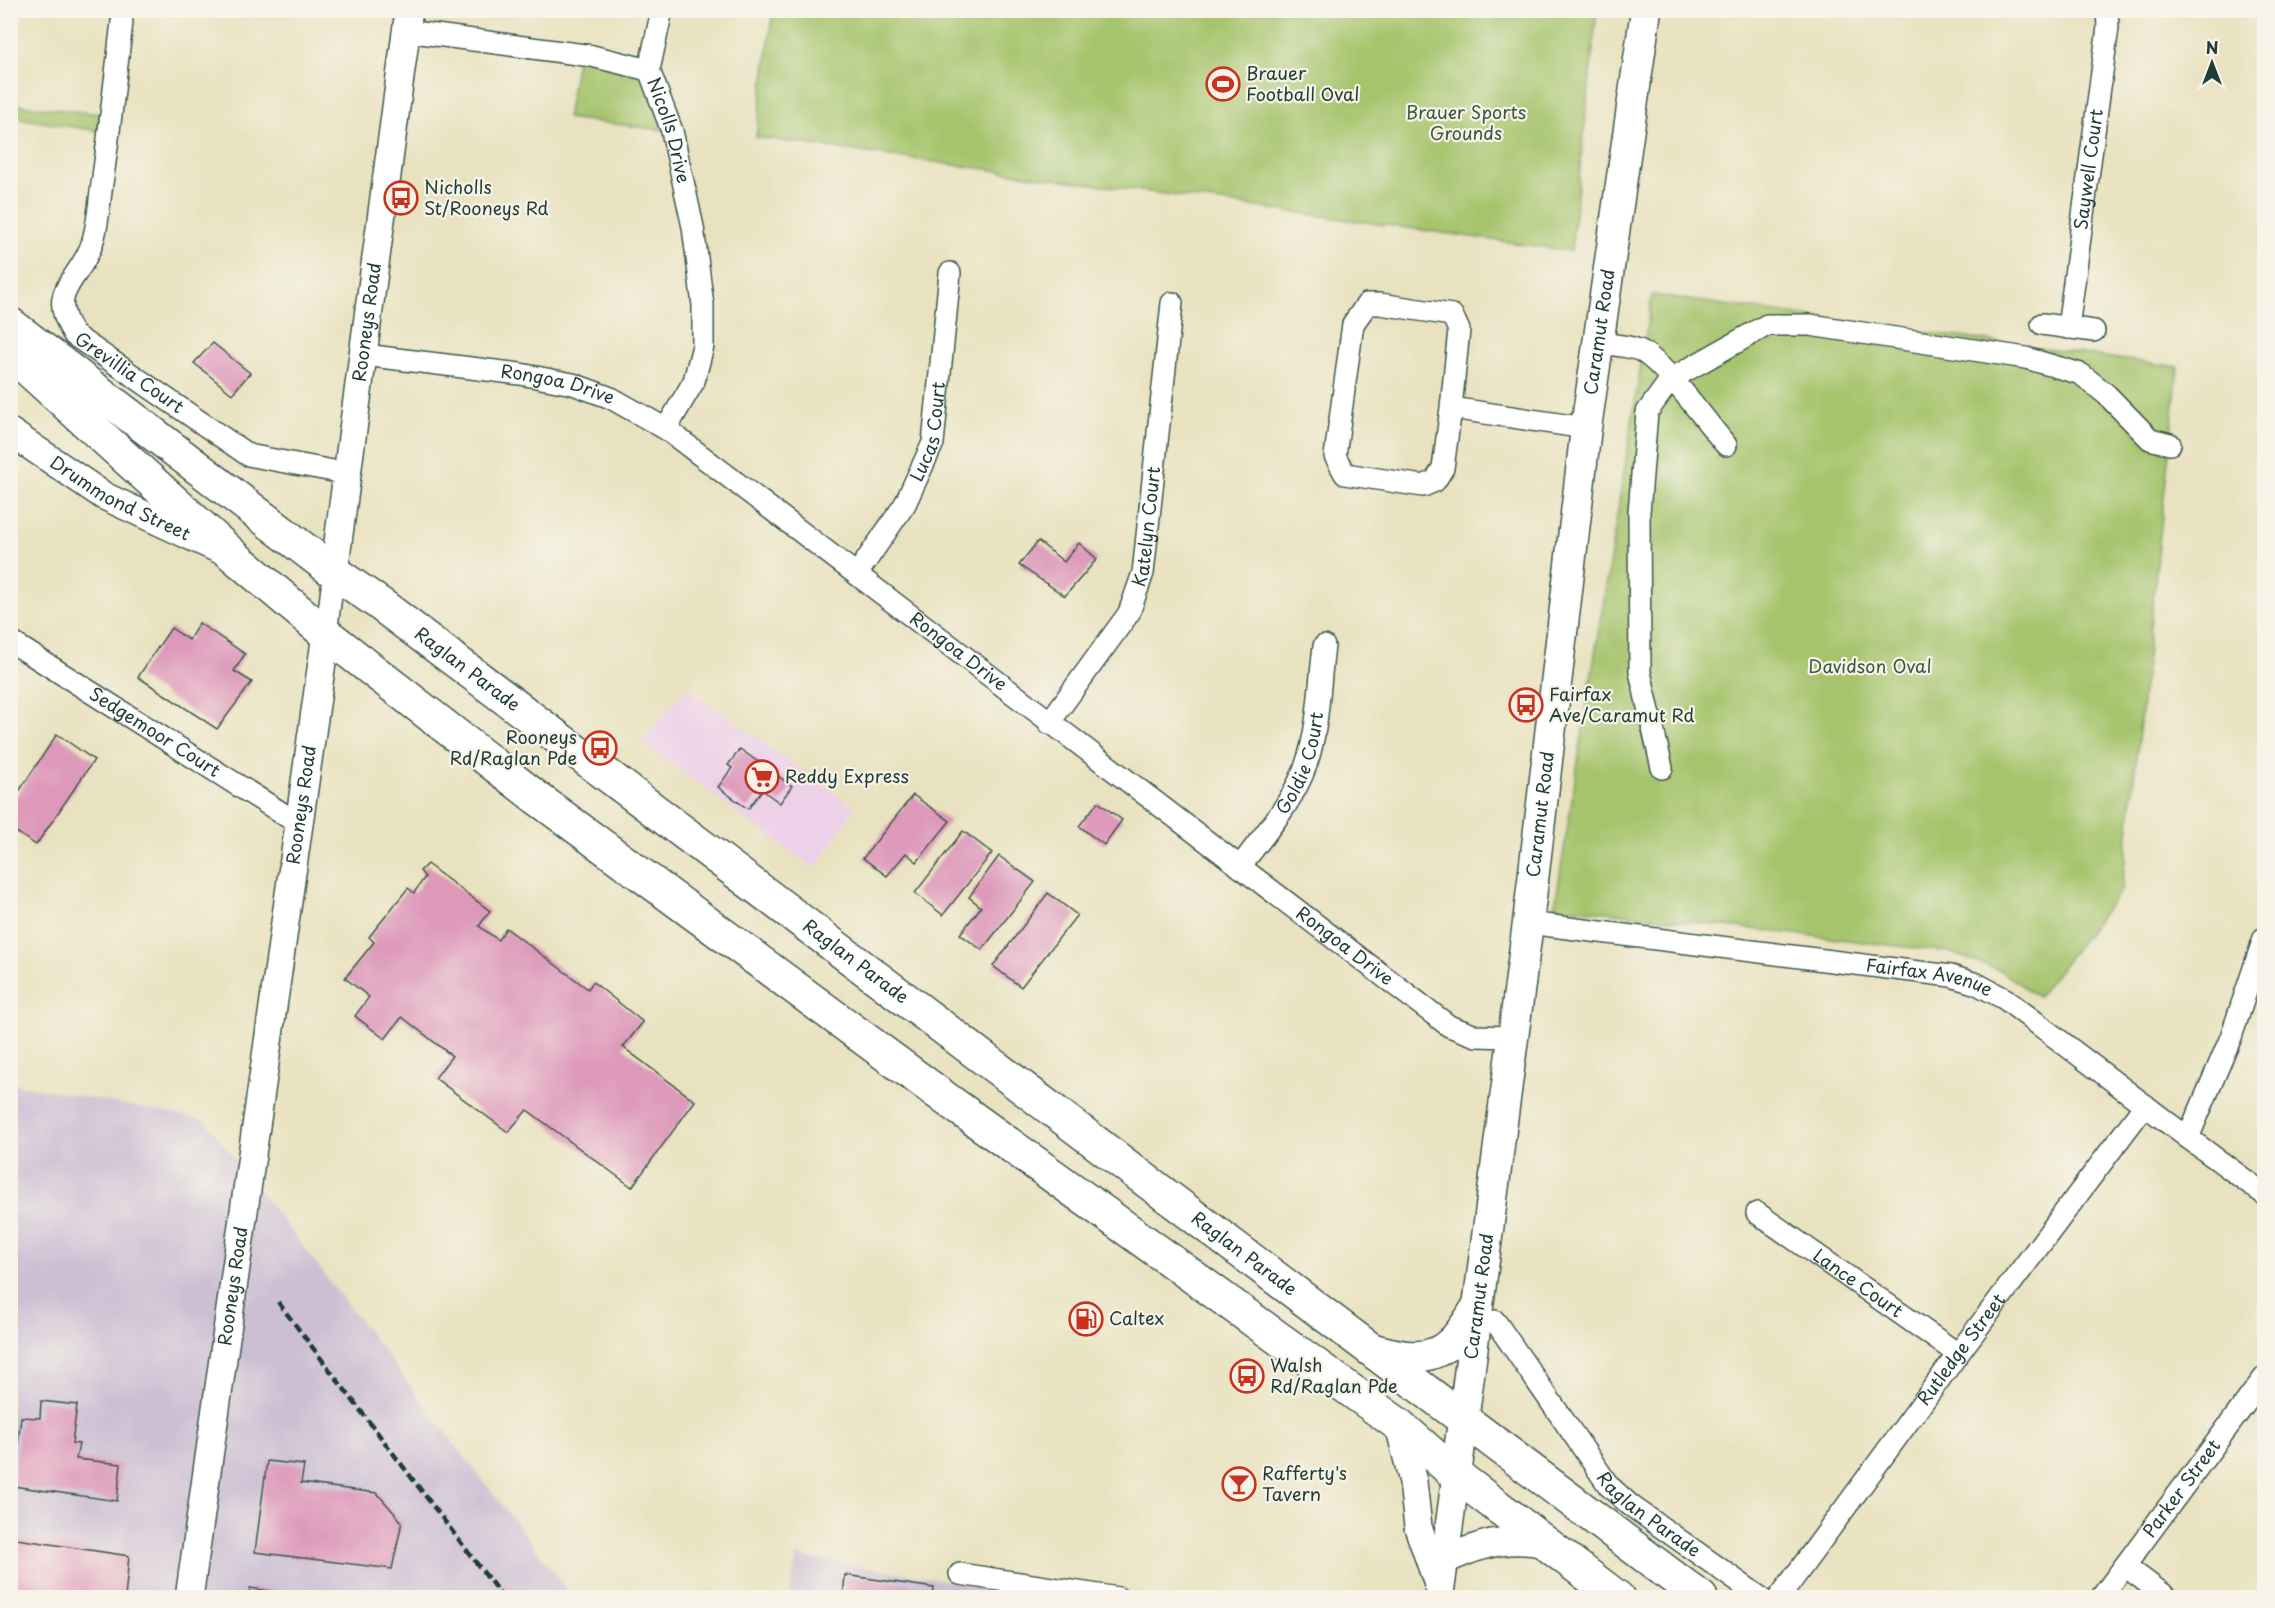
<svg xmlns="http://www.w3.org/2000/svg" width="2275" height="1608" viewBox="0 0 2275 1608" font-family="'Playpen Sans',sans-serif">
	<style>
		.built { fill: #edd1e9 }
		.industrial { fill: #ccbfd4 }
		.green { fill: #a5c46c; stroke: #628050; stroke-width: 1.5 }
		.building { fill: #dd98ba }
		.lines { fill: none; stroke-linecap: round; stroke-linejoin: round }
		.minor-casing { stroke: #3d5649; stroke-width: 24 }
		.tertiary-casing { stroke: #3d5649; stroke-width: 30 }
		.secondary-casing { stroke: #3d5649; stroke-width: 33 }
		.trunk-casing { stroke: #3d5649; stroke-width: 36 }
		.minor { stroke: #fff; stroke-width: 21 }
		.tertiary { stroke: #fff; stroke-width: 27 }
		.secondary { stroke: #fff; stroke-width: 30 }
		.trunk { stroke: #fff; stroke-width: 33 }
		.rail { stroke: #1f3d34; stroke-width: 4.5; stroke-dasharray: 9 4.5; stroke-linecap: butt }
		.labels { text-anchor: middle; stroke-width: 4.5; stroke-linejoin: round; paint-order: stroke }
		.poi-label { font-size: 18px; fill: #1f3d34; stroke: #f7f3e8; text-anchor: start }
		.park-label { font-size: 18px; fill: #3a583f; stroke: #f7f3e8 }
		.street-label { font-size: 18px; fill: #1f3d34; stroke: #f7f3e8 }
	</style>
	<rect width="100%" height="100%" fill="#f7f3e8"/>
	<filter id="ink" filterUnits="userSpaceOnUse"><feTurbulence type="fractalNoise" baseFrequency=".0167" numOctaves="2"/><feDisplacementMap in="SourceGraphic" scale="12" xChannelSelector="R" yChannelSelector="G"/><feConvolveMatrix kernelMatrix="1 2 1 2 8 2 1 2 1" color-interpolation-filters="sRGB"/></filter>
	<filter id="wash" filterUnits="userSpaceOnUse"><feTurbulence type="fractalNoise" baseFrequency=".008" numOctaves="4" result="noise"/><feDisplacementMap in="SourceGraphic" scale="24" xChannelSelector="R" yChannelSelector="G"/><feGaussianBlur stdDeviation="1.35" result="paint"/><feColorMatrix in="noise" values="0 0 0 0 0 0 0 0 0 0 0 0 0 0 0 0 0 1.4 0 .05"/><feComposite in="paint" operator="in"/></filter>
	<g filter="url(#wash)">
		<rect width="100%" height="100%" fill="#e9e2c0"/>
		<!-- built -->
		<path class="built" d="M687 688 855 808 815 869 641 742Z"/>
		<!-- industrial -->
		<path class="industrial" d="M10 1083 205 1120 573 1597H11Z
			M797 1556 1049 1597 789 1598Z"/>
		<!-- green -->
		<path class="green" d="M773 11H1597L1571 251 756 137Z
			M578 54 649 70 672 131 567 118Z
			M11 104 100 114 98 131 11 117Z
			M1652 295 2178 367 2122 889 2038 997 2001 971 1949 952 1555 906Z"/>
		<g id="blocks">
			<!-- building -->
			<path class="building" d="M213 343 250 373 232 394 194 363Z
				M1038 541 1064 562 1079 543 1097 559 1065 596 1019 565Z
				M199 623 245 654 234 671 252 682 217 729 138 677 171 628 189 640Z
				M57 734 94 760 36 845 10 828V805Z
				M740 749 792 786 780 803 762 790 748 809 718 787 732 768 728 765Z
				M913 795 950 821 917 862 906 853 887 876 863 858Z
				M1098 802 1122 820 1104 845 1079 826Z
				M963 831 992 853 943 915 915 893Z
				M999 856 1035 882 982 950 960 934 981 907 969 897Z
				M427 864 490 911 479 926 498 940 506 928 588 989 593 982 643 1022 623 1047 695 1101 632 1187 527 1110 508 1132 435 1078 452 1056 402 1017 385 1039 355 1016 369 997 345 978 374 942 369 937 408 888 414 893 425 877 420 871Z
				M1048 893 1077 915 1021 987 993 966Z
				M41 1401 77 1405 72 1443 79 1444 76 1459 121 1464 117 1501 13 1486 21 1417 40 1418Z
				M267 1461 304 1465 301 1483 377 1493 402 1522 392 1569 255 1552Z
				M10 1538 129 1556 125 1598H10Z
				M845 1575 934 1588 933 1598H843Z
				M250 1588 302 1596V1598H248Z"/>
		</g>
	</g>
	<g filter="url(#ink)">
		<use href="#blocks" fill-opacity="0" stroke="#3d5649" stroke-width="1.5"/>
		<g class="lines">
			<!-- minor casing -->
			<g class="minor-casing">
				<g id="minor">
					<path id="s1" d="M122 22C116 74 110 125 103 177 99 200 99 227 90 249 74 286 47 292 74 335L248 455 349 474"/>
					<path id="s2" d="M406 31 592 56 649 70 672 131 693 227 703 305V346L694 381 666 429"/>
					<path d="M649 70 662 10"/>
					<path d="M2042 324 2094 331"/>
					<path id="s3" d="M2068 328 2108 27 2107 10"/>
					<path d="M1598 343C1611 345 1627 345 1639 350 1662 360 1708 424 1726 445"/>
					<path id="s4" d="M364 355 520 374 573 384 611 398 666 429 1449 1026 1476 1036 1512 1037"/>
					<path d="M1451 408 1459 330 1452 315 1380 304H1367L1353 324 1335 456 1345 474 1423 486 1435 481 1443 468 1451 408 1586 428"/>
					<path id="s5" d="M857 574 905 504 933 443 950 273"/>
					<path d="M326 634 334 572"/>
					<path id="s6" d="M10 641 299 824"/>
					<path id="s7" d="M1049 723 1129 613 1143 573 1172 303"/>
					<path d="M1662 768 1640 672 1639 512 1647 412 1671 379 1767 325H1810L2026 358 2081 374 2107 395 2150 439 2170 444"/>
					<path id="s8" d="M1240 867C1263 835 1293 803 1306 765 1319 728 1319 685 1324 646"/>
					<path id="s9" d="M1528 923 1951 976 1977 984 2005 999 2188 1138 2264 1194"/>
					<path d="M2188 1138 2231 1037 2264 938"/>
					<path id="s10" d="M1757 1213 1958 1354"/>
					<path id="s11" d="M1495 1321 1609 1486 1630 1505 1761 1598"/>
					<path d="M2125 1566 2168 1598"/>
					<path d="M960 1574 1118 1598"/>
					<path id="s12" d="M1779 1598 1958 1354 2145 1105"/>
					<path id="s13" d="M2101 1598 2264 1378"/>
				</g>
			</g>
			<!-- tertiary casing -->
			<g class="tertiary-casing">
				<g id="tertiary">
					<path id="s14" d="M10 432 104 496 218 549"/>
					<path id="s15" d="M334 572 409 10"/>
					<path d="M1399 1425 1413 1482 1418 1527 1440 1590"/>
					<path d="M1445 1560C1483 1543 1505 1536 1548 1544"/>
					<path d="M1441 1587 1456 1475"/>
					<path id="s16" d="M189 1598 326 634"/>
				</g>
			</g>
			<!-- secondary casing -->
			<g class="secondary-casing">
				<g id="secondary">
					<path d="M1370 1348C1427 1364 1445 1360 1476 1308"/>
					<path id="s17" d="M1456 1475 1528 923 1586 428 1646 10"/>
				</g>
			</g>
			<!-- trunk casing -->
			<g class="trunk-casing">
				<g id="trunk">
					<path id="s18" d="M10 324 334 572 380 604 1701 1598"/>
					<path d="M10 353 235 557 326 634 537 798 949 1101 1399 1425 1456 1475 1618 1598"/>
				</g>
			</g>
			<!-- minor -->
			<use href="#minor" class="minor"/>
			<!-- tertiary -->
			<use href="#tertiary" class="tertiary"/>
			<!-- secondary -->
			<use href="#secondary" class="secondary"/>
			<!-- trunk -->
			<use href="#trunk" class="trunk"/>
			<!-- rail -->
			<path class="rail" d="M278 1302 503 1598"/>
		</g>
	</g>
	<!-- icons -->
	<defs>
		<g id="stadium-ring" transform="scale(1.725)"><circle r="9.5" fill="#f7f3e8" stroke="#c8321e" stroke-width="1.5"/><path d="M0-5a6.5 5 0 1 0 0 10a6.5 5 0 1 0 0-10ZM-3.5-1.8h7v3.6h-7Z" fill="#c8321e"/></g>
		<g id="bus-ring" transform="scale(1.725)"><circle r="9.5" fill="#f7f3e8" stroke="#c8321e" stroke-width="1.5"/><path d="M-5-6H5V4H4V6H2V4H-2V6H-4V4H-5ZM-3.5-4V0h7V-4ZM-3.5 1.2v1.5H-2V1.2ZM2 1.2v1.5H3.5V1.2Z" fill="#c8321e"/></g>
		<g id="supermarket-ring" transform="scale(1.725)"><circle r="9.5" fill="#f7f3e8" stroke="#c8321e" stroke-width="1.5"/><path d="M-6-5.5h2.5l.6 2H6L4.5 2H-2.5L-4.4-4H-6ZM-1.5 3.2a1.3 1.3 0 1 0 .1 0ZM3 3.2a1.3 1.3 0 1 0 .1 0Z" fill="#c8321e"/></g>
		<g id="fuel-ring" transform="scale(1.725)"><circle r="9.5" fill="#f7f3e8" stroke="#c8321e" stroke-width="1.5"/><path d="M-5.5-6h7V0h2V4h1.3V-2.5L3-4.5l.8-.8L6-3V5H2.5V1h-1V6h-7ZM-4.2-4.7v3.2H.2V-4.7Z" fill="#c8321e"/></g>
		<g id="bar-ring" transform="scale(1.725)"><circle r="9.5" fill="#f7f3e8" stroke="#c8321e" stroke-width="1.5"/><path d="M-6-5H6L.8 .8V4.5H3.5V6h-7V4.5H-.8V.8Z" fill="#c8321e"/></g>
	</defs>
	<g fill-rule="evenodd">
		<use href="#stadium-ring" x="1223" y="84"/>
		<use href="#bus-ring" x="401" y="198"/>
		<use href="#bus-ring" x="1526" y="705"/>
		<use href="#bus-ring" x="600" y="748"/>
		<use href="#supermarket-ring" x="762" y="777"/>
		<use href="#fuel-ring" x="1086" y="1319"/>
		<use href="#bus-ring" x="1247" y="1376"/>
		<use href="#bar-ring" x="1239" y="1484"/>
	</g>
	<g class="labels">
		<!-- poi labels -->
		<g class="poi-label">
			<text x="1246" y="80">Brauer<tspan x="1246" dy="21">Football Oval</tspan></text>
			<text x="424" y="194">Nicholls<tspan x="424" dy="21">St/Rooneys Rd</tspan></text>
			<text x="1549" y="701">Fairfax<tspan x="1549" dy="21">Ave/Caramut Rd</tspan></text>
			<text x="577" y="744" text-anchor="end">Rooneys<tspan x="577" dy="21">Rd/Raglan Pde</tspan></text>
			<text x="785" y="783">Reddy Express</text>
			<text x="1109" y="1325">Caltex</text>
			<text x="1270" y="1372">Walsh<tspan x="1270" dy="21">Rd/Raglan Pde</tspan></text>
			<text x="1262" y="1480">Rafferty's<tspan x="1262" dy="21">Tavern</tspan></text>
		</g>
		<!-- park labels -->
		<g class="park-label">
			<text x="1466" y="119">Brauer Sports<tspan x="1466" dy="21">Grounds</tspan></text>
			<text x="1870" y="673">Davidson Oval</text>
		</g>
		<!-- street labels -->
		<g class="street-label">
			<text dy="6" stroke="none"><textPath href="#s2" startOffset="310">Nicolls Drive</textPath></text>
			<text dy="6" stroke="none"><textPath href="#s3" startOffset="160">Saywell Court</textPath></text>
			<text dy="6" stroke="none"><textPath href="#s15" startOffset="252">Rooneys Road</textPath></text>
			<text dy="6" stroke="none"><textPath href="#s17" startOffset="1152">Caramut Road</textPath></text>
			<text dy="6" stroke="none"><textPath href="#s1" startOffset="392">Grevillia Court</textPath></text>
			<text dy="6" stroke="none"><textPath href="#s4" startOffset="196">Rongoa Drive</textPath></text>
			<text dy="6" stroke="none"><textPath href="#s5" startOffset="162">Lucas Court</textPath></text>
			<text dy="6" stroke="none"><textPath href="#s14" startOffset="129">Drummond Street</textPath></text>
			<text dy="6" stroke="none"><textPath href="#s7" startOffset="225">Katelyn Court</textPath></text>
			<text dy="6" stroke="none"><textPath href="#s4" startOffset="682">Rongoa Drive</textPath></text>
			<text dy="6" stroke="none"><textPath href="#s18" startOffset="573">Raglan Parade</textPath></text>
			<text dy="6" stroke="none"><textPath href="#s6" startOffset="171">Sedgemoor Court</textPath></text>
			<text dy="6" stroke="none"><textPath href="#s8" startOffset="122">Goldie Court</textPath></text>
			<text dy="6" stroke="none"><textPath href="#s16" startOffset="801">Rooneys Road</textPath></text>
			<text dy="6" stroke="none"><textPath href="#s17" startOffset="666">Caramut Road</textPath></text>
			<text dy="6" stroke="none"><textPath href="#s4" startOffset="1168">Rongoa Drive</textPath></text>
			<text dy="6" stroke="none"><textPath href="#s18" startOffset="1059">Raglan Parade</textPath></text>
			<text dy="6" stroke="none"><textPath href="#s9" startOffset="405">Fairfax Avenue</textPath></text>
			<text dy="6" stroke="none"><textPath href="#s18" startOffset="1545">Raglan Parade</textPath></text>
			<text dy="6" stroke="none"><textPath href="#s10" startOffset="123">Lance Court</textPath></text>
			<text dy="6" stroke="none"><textPath href="#s16" startOffset="315">Rooneys Road</textPath></text>
			<text dy="6" stroke="none"><textPath href="#s17" startOffset="180">Caramut Road</textPath></text>
			<text dy="6" stroke="none"><textPath href="#s12" startOffset="308">Rutledge Street</textPath></text>
			<text dy="6" stroke="none"><textPath href="#s13" startOffset="136">Parker Street</textPath></text>
			<text dy="6" stroke="none"><textPath href="#s11" startOffset="249">Raglan Parade</textPath></text>
		</g>
	</g>
	<!-- margin -->
	<rect width="2275" height="1608" fill="none" stroke="#f7f3e8" stroke-width="36"/>
	<!-- north arrow -->
	<g transform="translate(2212 63)" stroke="#f7f3e8" stroke-width="4.5" paint-order="stroke">
	<path d="M0-4.5L10 22L0 15L-10 22Z" fill="#1f3d34"/>
	<text y="-9" font-size="16" font-weight="bold" text-anchor="middle" fill="#1f3d34">N</text>
	</g>
</svg>
